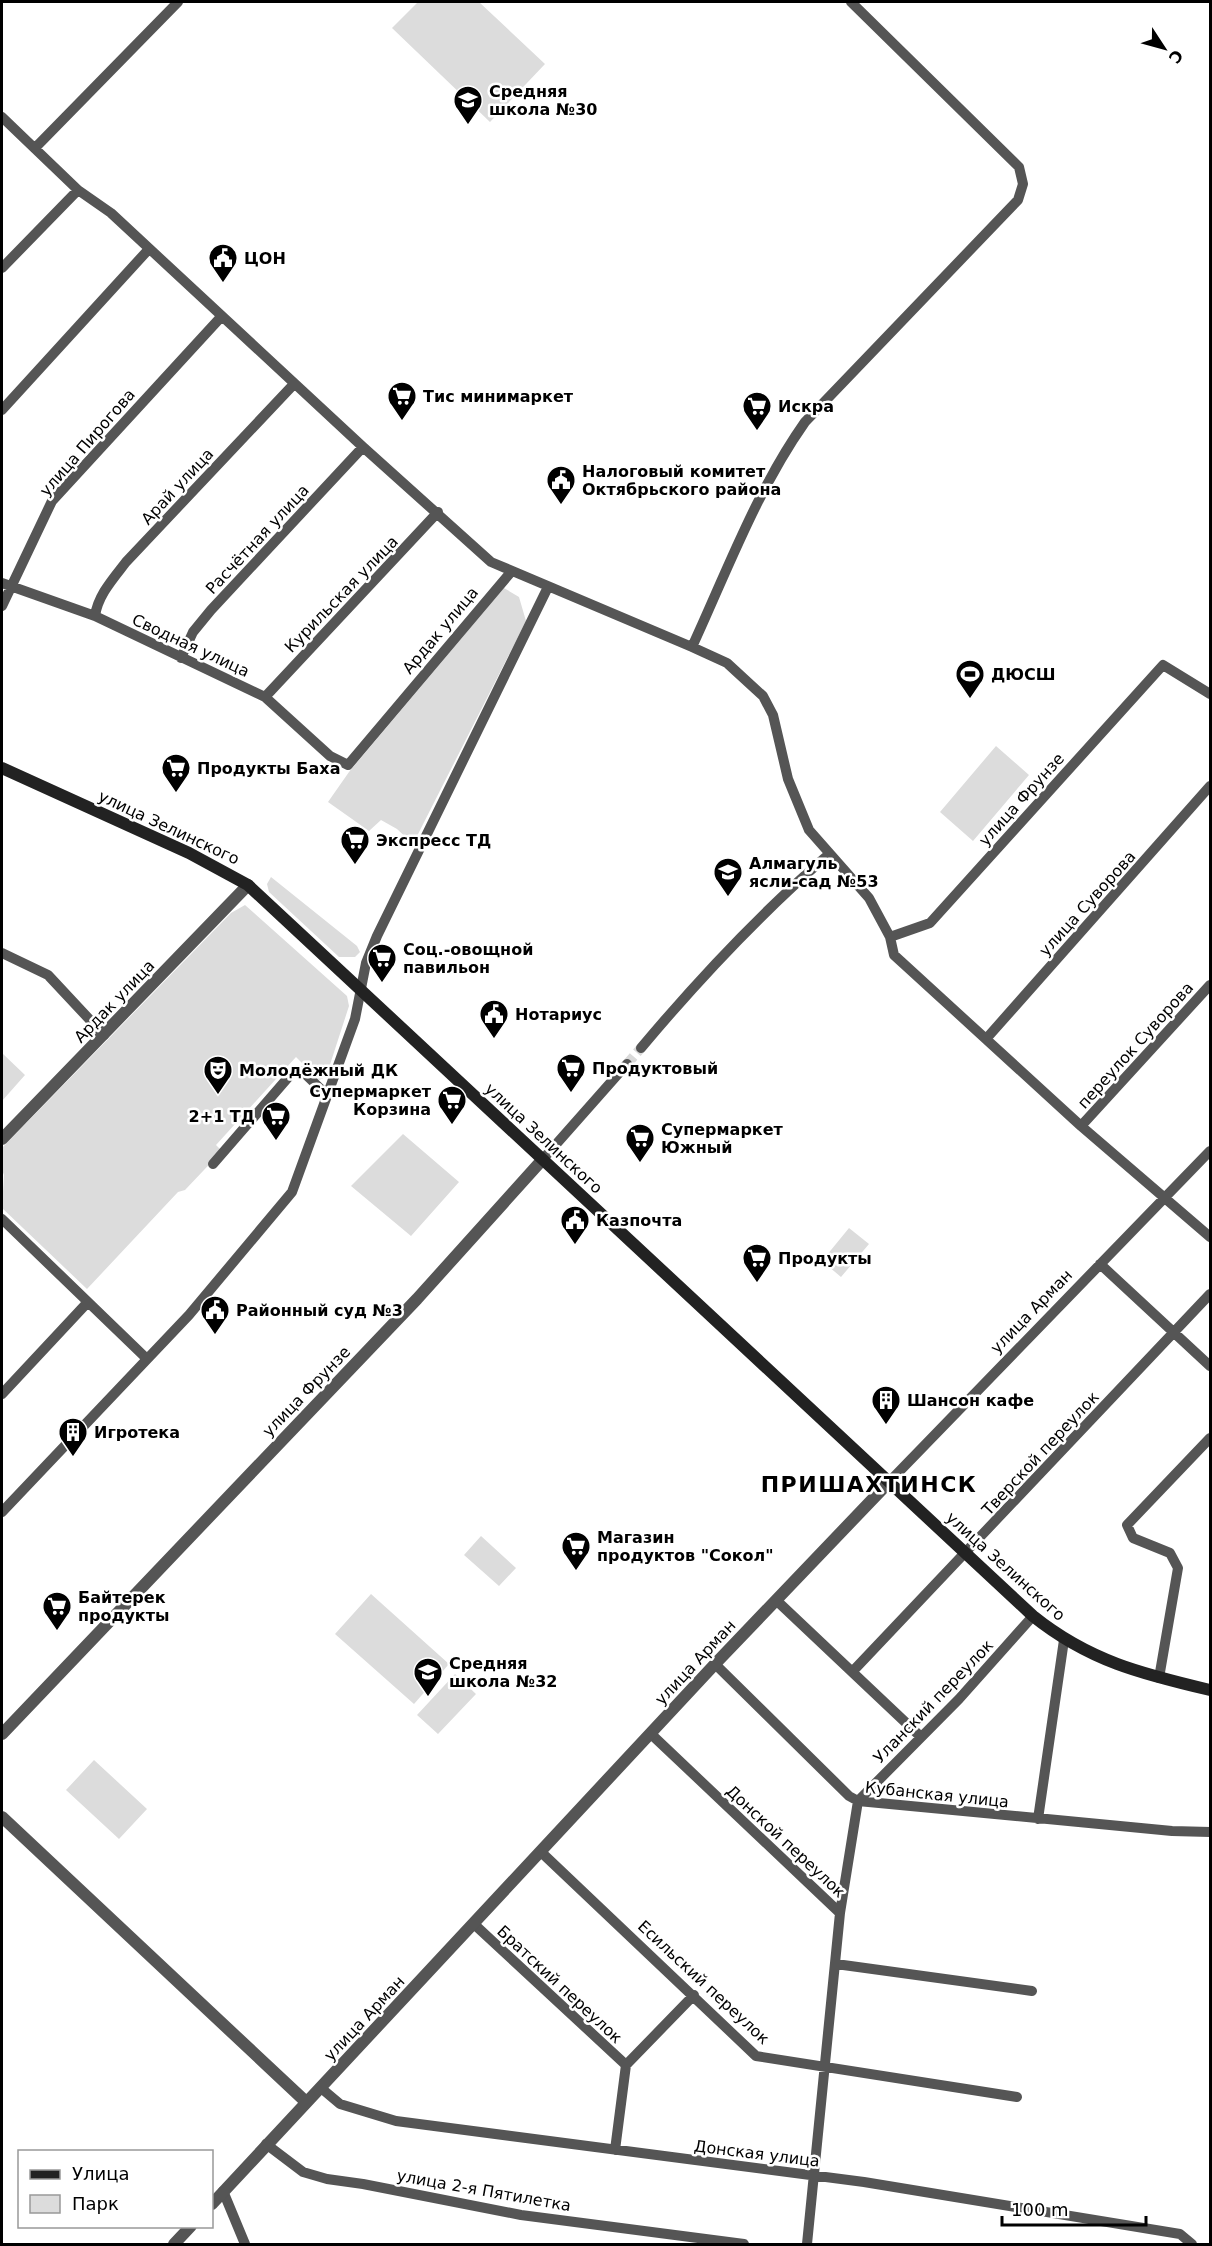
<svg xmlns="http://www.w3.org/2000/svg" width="1212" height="2246" viewBox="0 0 1212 2246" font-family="'DejaVu Sans',sans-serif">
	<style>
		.green { fill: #dcdcdc }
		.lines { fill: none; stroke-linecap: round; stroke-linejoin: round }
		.minor-tunnel { stroke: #d9d9d9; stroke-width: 10; stroke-dasharray: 10 5; stroke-linecap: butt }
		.minor { stroke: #555; stroke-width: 10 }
		.tertiary { stroke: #555; stroke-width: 12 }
		.secondary { stroke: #222; stroke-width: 12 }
		.labels { text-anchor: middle; stroke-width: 5; stroke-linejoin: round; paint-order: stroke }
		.poi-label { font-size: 16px; font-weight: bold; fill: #000; stroke: #fff; text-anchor: start }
		.street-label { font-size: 16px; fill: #000; stroke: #fff }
		.district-label { font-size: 22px; font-weight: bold; letter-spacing: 1.5px; fill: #000; stroke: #fff }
	</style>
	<rect width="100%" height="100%" fill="#fff"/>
	<!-- green -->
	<path class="green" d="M418 2H479L545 64 490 122 392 28Z
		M504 588 519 597 526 621 413 844 397 829 381 820 369 831 328 802 349 772Z
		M996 746 1029 775 973 841 940 812Z
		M271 877 357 946 360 952 355 957H339L269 892 267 884Z
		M245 905 347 996 349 1006 326 1077 319 1080 296 1057 216 1145 222 1151 185 1190 178 1192 87 1289 2 1208 4 1175 2 1170V1148L231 913Z
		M2 1053 25 1075 2 1101Z
		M403 1134 459 1182 411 1236 351 1186Z
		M849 1228 869 1244 841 1277 822 1261Z
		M481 1536 516 1568 499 1586 464 1555Z
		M371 1594 449 1664 414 1704 335 1634Z
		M455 1674 476 1694 438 1734 417 1715Z
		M94 1760 147 1809 119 1839 66 1790Z"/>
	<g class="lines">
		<!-- minor-tunnel -->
		<path class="minor-tunnel" d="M627 1064 641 1048"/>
		<!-- minor -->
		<path class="minor" d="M2 117 78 190 111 213 363 447 491 562 692 647C727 571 757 490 805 422L1018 200 1023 184 1019 167 851 2
			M35 148 178 2
			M2 268 78 190
			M2 410 148 250
			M2 583 95 616 265 697 330 756 348 765 511 572
			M2 606 52 501 221 317
			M95 616C98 595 113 579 126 562L294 384
			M692 647 727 663 763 696 773 715 788 779 809 830 869 898 890 937 894 955 1081 1126 1210 1237
			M181 658 193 632 211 610 363 447
			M265 697 438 512
			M890 937 930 923 1163 665 1210 694
			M2 953 48 975 104 1035
			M986 1039 1210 786
			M641 1048C698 980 761 913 828 855
			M1081 1126 1210 985
			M543 1159 627 1064
			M213 1164 292 1073 302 1071 327 1095
			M2 1219 146 1358
			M1100 1264 1210 1366
			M2 1394 87 1303
			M890 1481 1210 1151
			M2 1512 189 1315 292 1192 355 1019 366 963 377 936 548 587
			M776 1600 921 1737
			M715 1664 849 1796 858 1801 1172 1831 1210 1832
			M853 1671 1210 1294
			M1159 1678 1178 1568 1170 1553 1133 1538 1127 1525 1210 1438
			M651 1734 840 1913 807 2244
			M1038 1819 1064 1640
			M541 1852 756 2056 1017 2097
			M840 1913 858 1801 959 1699 1033 1616
			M475 1925 626 2065 694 1995
			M836 1964 1032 1991
			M321 2088 340 2104 396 2121 864 2182 1180 2234 1192 2244
			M266 2144 303 2172 327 2179 363 2184 521 2215 744 2244
			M615 2150 626 2065
			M223 2191 245 2244"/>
		<!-- tertiary -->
		<path class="tertiary" d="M2 1139 248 885
			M2 1734 417 1299 543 1159
			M2 1817 305 2101
			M212 2204 715 1664 890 1481
			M174 2244 191 2226"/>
		<!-- secondary -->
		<path class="secondary" d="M2 768 189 853 248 885 1033 1616C1089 1661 1142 1674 1210 1690"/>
	</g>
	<!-- icons -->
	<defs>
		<g id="school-pin" transform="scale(1.5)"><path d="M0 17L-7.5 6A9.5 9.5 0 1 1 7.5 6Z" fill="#000" stroke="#fff"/><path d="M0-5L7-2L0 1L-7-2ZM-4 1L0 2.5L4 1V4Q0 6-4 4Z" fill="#fff"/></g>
		<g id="civic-pin" transform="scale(1.5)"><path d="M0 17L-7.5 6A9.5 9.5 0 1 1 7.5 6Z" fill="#000" stroke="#fff"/><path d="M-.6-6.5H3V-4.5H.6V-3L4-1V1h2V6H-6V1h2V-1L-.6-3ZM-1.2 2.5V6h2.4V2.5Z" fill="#fff"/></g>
		<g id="supermarket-pin" transform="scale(1.5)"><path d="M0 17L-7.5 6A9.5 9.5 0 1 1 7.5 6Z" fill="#000" stroke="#fff"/><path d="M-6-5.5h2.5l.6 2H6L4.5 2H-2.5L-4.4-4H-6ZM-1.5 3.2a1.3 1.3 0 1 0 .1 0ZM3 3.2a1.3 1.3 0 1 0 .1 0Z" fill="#fff"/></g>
		<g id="stadium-pin" transform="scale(1.5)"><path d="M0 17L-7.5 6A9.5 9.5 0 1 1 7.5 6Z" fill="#000" stroke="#fff"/><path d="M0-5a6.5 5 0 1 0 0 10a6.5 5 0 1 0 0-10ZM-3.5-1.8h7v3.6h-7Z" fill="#fff"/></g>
		<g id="theatre-pin" transform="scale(1.5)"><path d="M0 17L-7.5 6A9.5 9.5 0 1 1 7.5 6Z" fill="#000" stroke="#fff"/><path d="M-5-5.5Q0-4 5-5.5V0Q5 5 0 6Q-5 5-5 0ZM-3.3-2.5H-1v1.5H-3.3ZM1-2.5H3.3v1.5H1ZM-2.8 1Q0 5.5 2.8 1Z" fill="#fff"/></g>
		<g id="building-pin" transform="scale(1.5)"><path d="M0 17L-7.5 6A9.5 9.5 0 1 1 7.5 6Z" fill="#000" stroke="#fff"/><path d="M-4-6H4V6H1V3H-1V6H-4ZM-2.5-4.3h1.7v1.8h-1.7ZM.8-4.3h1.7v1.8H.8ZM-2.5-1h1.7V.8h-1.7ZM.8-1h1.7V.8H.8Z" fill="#fff"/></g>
	</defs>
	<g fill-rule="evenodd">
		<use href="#school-pin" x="468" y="100"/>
		<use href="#civic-pin" x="223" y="258"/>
		<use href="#supermarket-pin" x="402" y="396"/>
		<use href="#supermarket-pin" x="757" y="406"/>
		<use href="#civic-pin" x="561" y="480"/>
		<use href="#stadium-pin" x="970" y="674"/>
		<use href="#supermarket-pin" x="176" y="768"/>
		<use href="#supermarket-pin" x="355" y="840"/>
		<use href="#school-pin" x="728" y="872"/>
		<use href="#supermarket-pin" x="382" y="958"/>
		<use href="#civic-pin" x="494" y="1014"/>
		<use href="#supermarket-pin" x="571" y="1068"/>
		<use href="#theatre-pin" x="218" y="1070"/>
		<use href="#supermarket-pin" x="452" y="1100"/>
		<use href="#supermarket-pin" x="276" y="1116"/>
		<use href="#supermarket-pin" x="640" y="1138"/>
		<use href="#civic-pin" x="575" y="1220"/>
		<use href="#supermarket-pin" x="757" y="1258"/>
		<use href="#civic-pin" x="215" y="1310"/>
		<use href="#building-pin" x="886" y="1400"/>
		<use href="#building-pin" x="73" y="1432"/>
		<use href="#supermarket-pin" x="576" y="1546"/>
		<use href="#supermarket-pin" x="57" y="1606"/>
		<use href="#school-pin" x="428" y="1672"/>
	</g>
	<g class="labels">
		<!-- poi labels -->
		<g class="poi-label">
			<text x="489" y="97">Средняя<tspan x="489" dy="18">школа №30</tspan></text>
			<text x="244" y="264">ЦОН</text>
			<text x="423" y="402">Тис минимаркет</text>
			<text x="778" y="412">Искра</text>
			<text x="582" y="477">Налоговый комитет<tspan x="582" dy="18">Октябрьского района</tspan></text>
			<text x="991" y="680">ДЮСШ</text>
			<text x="197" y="774">Продукты Баха</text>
			<text x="376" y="846">Экспресс ТД</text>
			<text x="749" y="869">Алмагуль<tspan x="749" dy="18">ясли-сад №53</tspan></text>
			<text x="403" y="955">Соц.-овощной<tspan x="403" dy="18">павильон</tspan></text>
			<text x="515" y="1020">Нотариус</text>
			<text x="592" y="1074">Продуктовый</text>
			<text x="239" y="1076">Молодёжный ДК</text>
			<text x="431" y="1097" text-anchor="end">Супермаркет<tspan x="431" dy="18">Корзина</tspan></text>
			<text x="255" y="1122" text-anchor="end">2+1 ТД</text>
			<text x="661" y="1135">Супермаркет<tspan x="661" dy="18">Южный</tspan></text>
			<text x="596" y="1226">Казпочта</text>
			<text x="778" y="1264">Продукты</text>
			<text x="236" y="1316">Районный суд №3</text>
			<text x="907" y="1406">Шансон кафе</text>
			<text x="94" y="1438">Игротека</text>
			<text x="597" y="1543">Магазин<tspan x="597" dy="18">продуктов "Сокол"</tspan></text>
			<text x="78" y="1603">Байтерек<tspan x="78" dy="18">продукты</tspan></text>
			<text x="449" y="1669">Средняя<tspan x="449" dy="18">школа №32</tspan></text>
		</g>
		<!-- street labels -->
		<g class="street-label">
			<text transform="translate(87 442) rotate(-49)" y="6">улица Пирогова</text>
			<text transform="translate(177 486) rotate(-47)" y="6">Арай улица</text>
			<text transform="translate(257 539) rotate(-47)" y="6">Расчётная улица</text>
			<text transform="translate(341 594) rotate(-46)" y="6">Курильская улица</text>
			<text transform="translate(440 630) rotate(-50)" y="6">Ардак улица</text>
			<text transform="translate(191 645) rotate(25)" y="6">Сводная улица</text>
			<text transform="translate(1021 799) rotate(-48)" y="6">улица Фрунзе</text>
			<text transform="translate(169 827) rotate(25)" y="6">улица Зелинского</text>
			<text transform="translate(1087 903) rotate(-48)" y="6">улица Суворова</text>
			<text transform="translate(114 1001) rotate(-46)" y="6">Ардак улица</text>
			<text transform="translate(1135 1045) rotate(-48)" y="6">переулок Суворова</text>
			<text transform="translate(544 1138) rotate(43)" y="6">улица Зелинского</text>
			<text transform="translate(1031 1311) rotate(-46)" y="6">улица Арман</text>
			<text transform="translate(306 1391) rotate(-46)" y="6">улица Фрунзе</text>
			<text transform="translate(1040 1453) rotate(-47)" y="6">Тверской переулок</text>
			<text transform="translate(1006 1566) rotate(42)" y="6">улица Зелинского</text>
			<text transform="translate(695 1662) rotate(-47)" y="6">улица Арман</text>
			<text transform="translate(933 1701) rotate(-46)" y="6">Уланский переулок</text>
			<text transform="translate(937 1794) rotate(6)" y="6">Кубанская улица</text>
			<text transform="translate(786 1841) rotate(43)" y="6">Донской переулок</text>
			<text transform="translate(704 1982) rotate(43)" y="6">Есильский переулок</text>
			<text transform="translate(560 1984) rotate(43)" y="6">Братский переулок</text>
			<text transform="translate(364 2018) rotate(-47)" y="6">улица Арман</text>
			<text transform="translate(757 2153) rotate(7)" y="6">Донская улица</text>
			<text transform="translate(484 2190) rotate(10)" y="6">улица 2-я Пятилетка</text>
		</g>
		<!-- district labels -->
		<g class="district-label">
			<text x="869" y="1492">ПРИШАХТИНСК</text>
		</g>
	</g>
	<!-- border -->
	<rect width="1212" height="2246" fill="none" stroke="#000000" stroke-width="6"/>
	<!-- legend -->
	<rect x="18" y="2150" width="195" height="78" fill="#ffffff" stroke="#999999" stroke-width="1.5"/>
	<rect x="30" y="2170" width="30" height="9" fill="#222222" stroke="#999999" stroke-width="1.5"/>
	<text x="72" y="2180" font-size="18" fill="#000000">Улица</text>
	<rect x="30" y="2195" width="30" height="18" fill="#dcdcdc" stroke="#999999" stroke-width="1.5"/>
	<text x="72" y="2210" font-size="18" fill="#000000">Парк</text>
	<!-- north arrow -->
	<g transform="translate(1164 48) rotate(126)" stroke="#ffffff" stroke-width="4.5" paint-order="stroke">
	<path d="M0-4.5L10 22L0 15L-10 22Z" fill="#000000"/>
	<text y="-9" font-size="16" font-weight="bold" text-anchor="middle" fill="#000000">С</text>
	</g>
	<!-- scale -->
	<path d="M1002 2216v9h144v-9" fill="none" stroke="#000000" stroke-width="3"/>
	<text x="1011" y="2216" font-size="18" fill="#000000" stroke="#ffffff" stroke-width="4.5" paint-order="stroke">100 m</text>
</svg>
